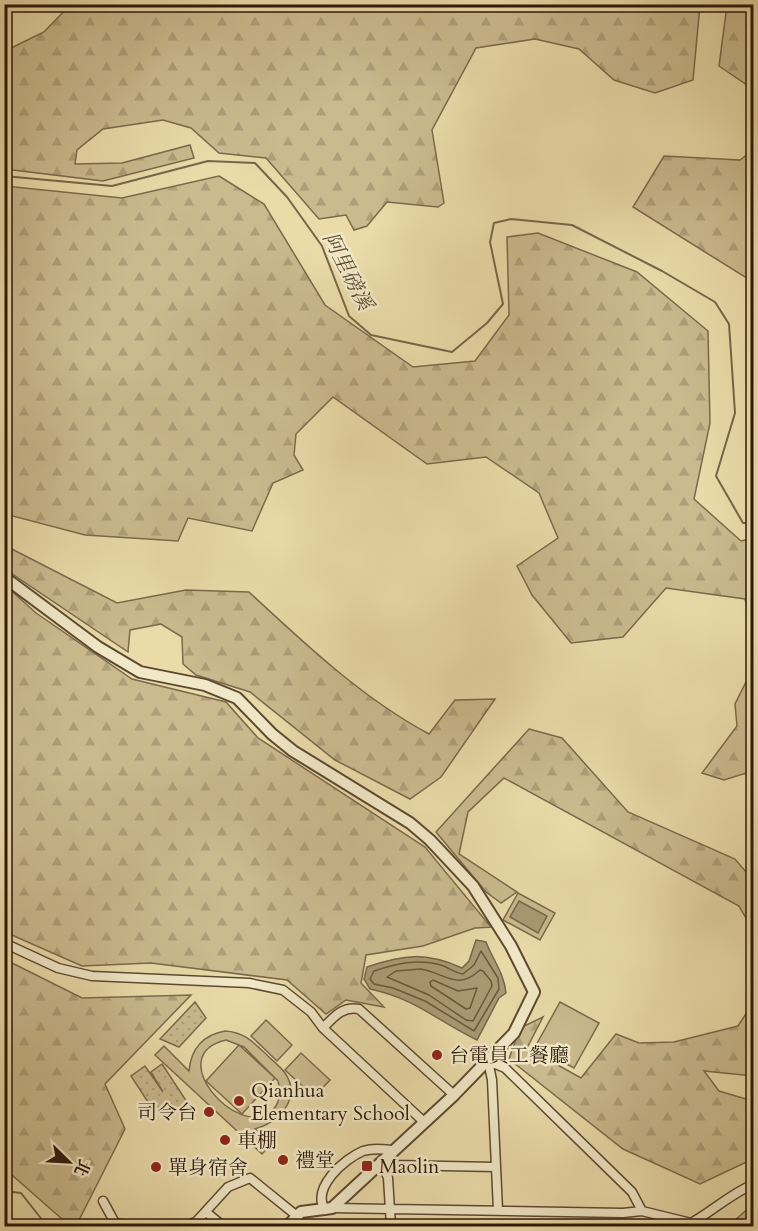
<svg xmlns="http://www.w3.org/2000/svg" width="758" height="1231" viewBox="0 0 758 1231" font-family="Cardo,'Noto Serif TC',serif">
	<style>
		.grass { fill: url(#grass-dots); stroke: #7c694c; stroke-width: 1.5 }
		.forest { fill: url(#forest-firs); stroke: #7c694c; stroke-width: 1.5 }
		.pitch { fill: #caba8e; stroke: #7c694c; stroke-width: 1.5; fill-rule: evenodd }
		.water { fill: #aa9973; stroke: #786549; stroke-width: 1.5 }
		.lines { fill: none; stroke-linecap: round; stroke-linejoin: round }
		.shore { stroke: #6c583e; stroke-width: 1.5 }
		.stream { stroke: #786549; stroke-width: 2 }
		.minor-casing { stroke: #5d4931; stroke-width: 11 }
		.tertiary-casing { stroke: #5d4931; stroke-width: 14 }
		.minor { stroke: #f1e8c7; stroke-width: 8 }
		.tertiary { stroke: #f1e8c7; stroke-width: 10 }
		.poi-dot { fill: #8f2418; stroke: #f1e8c7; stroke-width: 2 }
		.labels { text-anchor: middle; stroke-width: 5; stroke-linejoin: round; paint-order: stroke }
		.poi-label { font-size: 20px; fill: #2e1809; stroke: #f1e8c7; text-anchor: start }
		.water-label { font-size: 21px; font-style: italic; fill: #604c33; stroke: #f1e8c7 }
	</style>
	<defs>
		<pattern id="grass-dots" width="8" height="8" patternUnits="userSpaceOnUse" patternTransform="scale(1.5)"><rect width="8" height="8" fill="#caba8e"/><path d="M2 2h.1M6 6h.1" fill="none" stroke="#ae9f79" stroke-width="1.8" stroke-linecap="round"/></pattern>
		<pattern id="forest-firs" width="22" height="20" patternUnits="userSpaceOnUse" patternTransform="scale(1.5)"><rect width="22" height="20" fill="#caba8e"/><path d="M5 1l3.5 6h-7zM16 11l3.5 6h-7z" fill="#ae9f79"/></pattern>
	</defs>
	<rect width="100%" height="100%" fill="#eadba9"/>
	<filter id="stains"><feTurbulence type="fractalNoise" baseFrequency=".00333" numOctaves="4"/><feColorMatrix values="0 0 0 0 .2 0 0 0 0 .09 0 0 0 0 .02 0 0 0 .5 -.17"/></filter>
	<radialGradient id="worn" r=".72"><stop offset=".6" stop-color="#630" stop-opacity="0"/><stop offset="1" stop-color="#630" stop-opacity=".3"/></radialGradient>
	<!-- grass -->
	<path class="grass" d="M195 1002 206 1018 179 1047 160 1039Z
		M162 1064 187 1102 176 1110 170 1102 155 1113 131 1076 145 1066 163 1092 151 1072Z"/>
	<!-- forest -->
	<path class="forest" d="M70 5H700L693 80 655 93 614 80 579 49 535 39 476 48 432 130 444 203 438 207 387 202 367 226 354 230 346 215 319 219 266 158 219 153 191 128 163 120 103 129 77 150 75 164 122 163 190 145 194 158 103 181 5 169V51L44 32Z
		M727 5 753 6V89L719 66Z
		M753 150V282L633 207 664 156 740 160Z
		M219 176 264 204 325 305 413 367 475 361 509 315 507 237 538 233 637 272 708 331 710 423 694 499 741 541 753 538V627L745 599 666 588 623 637 571 643 532 595 517 566 558 538 539 493 486 457 427 464 333 397 296 434 294 455 303 470 273 483 252 531 188 518 178 541 85 535 5 514 4 278 9 268 5 265V186L122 198Z
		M4 545 117 603 186 590 249 592C305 644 362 698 429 734L455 700 495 699 441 777 410 799 335 760 250 692 196 675 183 664 182 637 161 624 130 630 128 652 5 569Z
		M5 585 36 613 132 679 226 702 258 738 425 847 491 927 475 928 423 946 366 955 361 983 384 1007 346 1000 326 1014 287 980 151 963 82 966 5 932Z
		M753 668V771L724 780 702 773 737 726 735 704Z
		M529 729 562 738 628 812 735 859 753 880V930L739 906 504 778 468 812 459 854 517 892 501 903 486 892 436 832Z
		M4 959 82 998 191 995 105 1084 125 1129 76 1226H70L5 1169Z
		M753 1003V1076L704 1071 719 1091 753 1101V1159L700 1184 623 1149 509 1059 520 1028 543 1017 527 1048 581 1078 616 1034 639 1043 674 1042 738 1026Z
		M753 1204V1226H730L732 1223Z"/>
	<!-- pitch -->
	<path class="pitch" d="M518 893 555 913 540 940 503 920Z
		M560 1002 599 1023 574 1068 535 1047Z
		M266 1020 292 1045 277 1061 251 1036Z
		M225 1031C245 1032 254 1043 268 1056 273 1061 281 1067 285 1073 302 1098 279 1123 255 1129L271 1144 262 1154 155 1055 164 1046 189 1071C191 1049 203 1035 225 1031ZM226 1040 244 1047 278 1081C281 1092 281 1102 272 1111 239 1141 161 1055 226 1040Z
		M239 1045 275 1078 242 1114 206 1081Z
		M301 1053 330 1080 314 1097 285 1070Z"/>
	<!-- water -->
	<path class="water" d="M519 901 547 916 538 933 510 917Z
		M476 940 486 942C493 960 504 973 506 993L499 998 477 1040C437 1021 417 999 370 989L364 979 367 967C404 954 426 952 462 968L469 961Z"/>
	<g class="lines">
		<!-- shore -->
		<path class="shore" d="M481 951 498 978 499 989 474 1031 425 1001 393 988 374 984 370 979 374 971C395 964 418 958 441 965 449 968 455 973 463 974L474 965Z
			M421 969C447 974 457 991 480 970L483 971 491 981 492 986 473 1021 466 1020 429 995 387 977 396 971Z
			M433 980 458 991 477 988 470 1008 466 1009 431 986 430 982Z"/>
		<!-- stream -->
		<path class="stream" d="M4 176 112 186 208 161 255 163 287 197 322 246 349 316 371 335 452 352 487 323 503 304 490 242 494 223 511 219 572 225 662 271 715 302 729 324 735 413 716 476 743 523H754
			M4 1191 21 1193 47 1226"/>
		<!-- minor casing -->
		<g class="minor-casing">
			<path id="minor" d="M4 943 58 968 92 976 249 983 283 990 311 1012 323 1028 423 1121
				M323 1028C334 1017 342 1006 359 1009L454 1095
				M488 1061 505 1068 632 1192 642 1211
				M488 1061 492 1080 498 1210
				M381 1161 393 1165 496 1167
				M381 1161 388 1178 391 1226
				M103 1201 115 1223 131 1226
				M332 1208 623 1213 642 1211 691 1223C713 1211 730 1194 754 1184
				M325 1210C311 1188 344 1159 363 1151 373 1148 382 1149 392 1150
				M206 1212 223 1226
				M184 1226 196 1222 228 1187 250 1178 297 1216"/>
		</g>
		<!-- tertiary casing -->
		<g class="tertiary-casing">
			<path id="tertiary" d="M4 577 98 647 140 672 205 685 237 698 272 734 293 751 410 823 430 840 473 886 511 946 534 992 514 1033 454 1095 332 1208 301 1212 288 1226"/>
		</g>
		<!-- minor -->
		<use href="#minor" class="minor"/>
		<!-- tertiary -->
		<use href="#tertiary" class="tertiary"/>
	</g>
	<!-- markers -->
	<g class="poi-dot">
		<circle cx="437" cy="1055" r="6"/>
		<circle cx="239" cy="1101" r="6"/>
		<circle cx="209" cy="1112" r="6"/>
		<circle cx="225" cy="1140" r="6"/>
		<circle cx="283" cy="1160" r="6"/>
		<rect x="361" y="1160" width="12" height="12" rx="3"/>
		<circle cx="156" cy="1167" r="6"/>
	</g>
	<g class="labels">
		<!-- poi labels -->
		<g class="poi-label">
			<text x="449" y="1062">台電員工餐廳</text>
			<text x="251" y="1097">Qianhua<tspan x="251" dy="23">Elementary School</tspan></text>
			<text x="197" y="1119" text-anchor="end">司令台</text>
			<text x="237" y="1147">車棚</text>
			<text x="295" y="1167">禮堂</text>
			<text x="379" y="1173">Maolin</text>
			<text x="168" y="1174">單身宿舍</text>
		</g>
		<!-- water labels -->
		<g class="water-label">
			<text transform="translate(348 271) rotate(63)" y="7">阿里磅溪</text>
		</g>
	</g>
	<!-- margin -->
	<rect width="758" height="1231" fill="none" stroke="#eadba9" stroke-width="24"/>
	<rect x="6" y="6" width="746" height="1219" fill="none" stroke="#2e1809" stroke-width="3"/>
	<rect x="12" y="12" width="734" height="1207" fill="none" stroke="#2e1809" stroke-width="1.5"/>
	<!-- north arrow -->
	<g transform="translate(69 1162) rotate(114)" stroke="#f1e8c7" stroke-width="4.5" paint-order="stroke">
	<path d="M0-4.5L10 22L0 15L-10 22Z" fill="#2e1809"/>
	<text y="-9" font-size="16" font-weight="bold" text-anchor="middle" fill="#2e1809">北</text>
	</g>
	<rect width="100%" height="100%" filter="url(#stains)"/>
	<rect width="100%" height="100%" fill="url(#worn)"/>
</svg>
